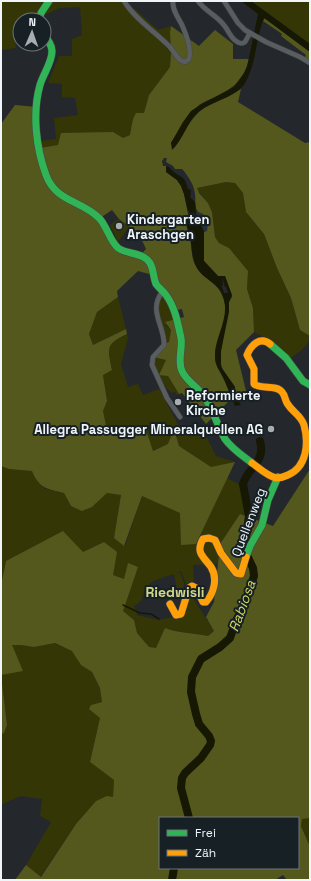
<svg xmlns="http://www.w3.org/2000/svg" width="311" height="881" viewBox="0 0 311 881" font-family="'Space Grotesk',sans-serif">
	<style>
		.built { fill: #23323b }
		.green { fill: #343606 }
		.forest { fill: #55581c; fill-rule: evenodd }
		.water { fill: #161804 }
		.lines { fill: none; stroke-linecap: round; stroke-linejoin: round }
		.stream { stroke: #161804; stroke-width: 1.5 }
		.river { stroke: #161804; stroke-width: 8 }
		.street-casing { stroke: #43474a; stroke-width: 5.5 }
		.fast-casing { stroke: #43474a; stroke-width: 8 }
		.slow-casing { stroke: #43474a; stroke-width: 8 }
		.street { stroke: #5a5d5f; stroke-width: 4.5 }
		.fast { stroke: #30b455; stroke-width: 7 }
		.slow { stroke: #ff9f0a; stroke-width: 7 }
		.poi-dot { fill: #a8adb1; stroke: #162025; stroke-width: 1.5 }
		.labels { text-anchor: middle; stroke-width: 4; stroke-linejoin: round; paint-order: stroke }
		.poi-label { font-size: 13px; font-weight: bold; fill: #eff5f9; stroke: #162025; text-anchor: start }
		.street-label { font-size: 13px; fill: #eff5f9; stroke: #162025 }
		.neighbourhood-label { font-size: 14px; font-weight: bold; fill: #d1d789; stroke: #162025 }
		.water-label { font-size: 14px; font-style: italic; fill: #d1d75f; stroke: #162025 }
	</style>
	<rect width="100%" height="100%" fill="#24282c"/>
	<!-- built -->
	<path class="built" d="M196 212 203 214 207 217 208 221 207 231H204Z"/>
	<!-- green -->
	<path class="green" d="M1 1H126L158 30 171 26 170 33 171 52 170 67 149 95 144 113 133 119 131 135 123 138 40 148 39 141 56 139 54 118 78 115 75 98 62 97V84L48 83 59 56H72V39L82 35 80 7 60 8 36 19 20 20V23L14 25 16 48 1 50Z
		M251 1H310V44Z
		M226 182 235 183 243 193 246 212 264 234 277 268 291 298 300 330 310 336C310 346 297 353 290 359L268 339 254 332 253 308 247 289 248 271 229 248 219 243 215 237 212 212 208 203 197 190V188Z
		M118 219 129 227 118 242 110 225Z
		M163 291 176 320 165 325 171 330 169 343 164 344 157 306Z
		M118 297 126 329 93 345 89 334 97 312Z
		M127 334 128 338 121 364 128 387 138 384 143 395 159 389 182 432 205 434 216 456 235 462 211 468 179 446 174 430 169 444 152 451 106 425 103 411 107 401 103 374 112 369C107 347 106 344 127 334Z
		M153 357 166 360 168 376 179 394 177 395 175 392 172 393 167 389 153 368Z
		M1 466 9 469 32 471 45 489 64 493 71 506 92 507 107 493 121 495 114 538 125 546 142 496 181 513V544H196L227 478 246 488 253 519 240 514 220 544 218 564 193 565 194 581 186 584 181 571 176 573 180 572 184 583 183 597 179 598 174 574C165 577 151 580 146 588 140 598 146 599 134 606L137 615 158 620 173 617H182L188 598H193L214 631 208 636C194 633 179 633 165 628L156 649 149 648 137 633 134 620 123 611 124 579 113 575 104 542 83 552 6 561 1 585Z
		M54 643 73 651 81 665 92 672 100 688 102 702 91 705 100 718 90 762 114 780 113 797 96 801 76 824 40 877 26 865 51 822 40 816 42 799 21 796 2 804 1 807V734L4 733 7 725 1 674 12 645H21L34 647Z
		M302 818H310V847L301 826Z"/>
	<!-- forest -->
	<path class="forest" d="M265 18 310 52V63L304 59 306 55 281 36 282 34 263 21Z
		M171 26 199 46 215 30 233 44V59H249C243 82 233 88 213 98 208 100 203 102 199 105 190 114 178 132 171 143L174 148C183 136 188 122 199 112 211 101 228 97 241 89L238 102 305 143 310 142V336L300 330 291 298 277 268 264 234 246 212 243 193 235 183 226 182 197 188 199 193 208 203 212 212 215 237 219 243 229 248 248 271 247 289 253 308 254 332 236 350 246 391 236 396 235 387 223 370 221 364V351L229 302 232 297 225 276H218L204 261V232L207 231 208 221 203 214 198 212C194 206 196 201 195 194 194 185 189 178 184 171L182 169H175L173 166 166 162 167 158H164L162 161 163 166H166V172L177 180 181 186 184 194 189 219 185 221C187 227 189 233 190 238 192 249 191 259 197 268 205 281 219 282 224 300 230 320 214 340 215 359 216 366 219 370 222 376 226 382 229 391 232 398L206 424 182 393 179 394 168 376 159 375 166 360 153 357 164 344 169 342 171 330 165 322 184 317 182 309 173 311 153 275 138 271 117 291 118 297 97 312 89 334 93 345 126 329 127 334C106 344 107 347 112 370L103 375 107 401 103 411 106 425 130 437 146 430 153 451 168 444 174 429 179 446 211 467 235 462 196 544 181 545 180 513 142 496 124 546 114 538 121 495 107 493 92 507 82 511 71 506 64 493C47 489 39 488 32 471L9 469 1 466V124L15 105 37 107 40 148 58 145 61 133 113 132 123 138 130 135 133 119 136 113H144L149 95 170 67 171 52 170 33ZM112 210 119 219 139 234 146 249 140 255 116 246 100 218Z
		M310 469V818L302 819 301 826 310 847V880H287L283 875 275 880H15L26 865 41 877 76 824 96 801 107 796 113 797 114 780 90 762 100 718 89 709 91 705 102 702 100 688 92 672 81 665 72 651 55 643 34 647 21 645H12L23 671 1 675 7 725 4 733 1 734V585L6 561 63 531 83 552 104 542 117 552 113 575 124 579 128 563 138 567 123 611 134 620 137 633 149 647 156 648 165 628C178 633 194 633 208 636L214 631 206 617 214 602 220 544 240 514 273 526ZM160 818H298V868H160Z"/>
	<!-- water -->
	<path class="water" d="M241 1H251L310 44V52L264 18C255 40 257 62 245 83 239 95 213 102 201 110 187 120 184 139 172 150L171 143 183 122 191 111 200 105 234 87 244 73 247 67 258 14Z
		M166 166 169 167C174 174 180 175 184 179 186 182 187 186 188 189L191 190 190 197 195 202 196 214 195 215 193 211V215H190L189 211H188L184 194 181 186 177 180 166 172Z
		M197 215 204 232V261L218 276H222L223 285 222 286 219 278 224 293H228L226 287H225L222 276H225L232 295 229 302V312L221 351V367L235 387V395L241 405 235 406C231 396 227 387 223 377 219 368 215 367 215 355 215 337 229 319 224 300 220 281 203 281 196 266 192 258 192 250 191 242 190 234 187 228 185 221L190 218V216Z"/>
	<g class="lines">
		<!-- stream -->
		<path class="stream" d="M123 605 140 613 151 614 159 619"/>
		<!-- river -->
		<path class="river" d="M189 818 181 788 182 778 185 773 201 758 210 745 211 741 209 736 199 724 196 714 191 692 192 677 201 659 220 647 230 638 236 621 244 606 254 576 253 568 244 549 249 516 243 484C248 467 266 462 260 441
			M172 880 174 868"/>
		<!-- street casing -->
		<g class="street-casing">
			<path id="street" d="M124 1C133 17 155 32 168 45 174 50 178 62 185 62L189 59C192 49 186 34 182 25 178 17 172 10 173 1
				M198 1C205 11 216 15 223 24 228 29 230 37 236 41 240 44 242 44 245 42L250 33
				M224 1 238 23 245 30 266 42 300 57 310 63
				M163 291C147 310 165 326 164 345L153 357 152 365 167 398 180 417"/>
		</g>
		<!-- fast casing -->
		<g class="fast-casing">
			<path id="fast" d="M39 20 41 13 49 1
				M44 35C48 40 52 45 52 51 52 63 43 74 40 85 32 113 36 148 46 175 56 202 81 200 99 218 107 226 109 240 118 248 128 255 143 252 150 263 154 270 153 277 156 284 159 288 163 291 166 295 175 307 178 324 181 338 183 348 177 361 182 371 186 381 198 387 204 396 213 409 217 425 225 439 232 449 243 456 252 463
				M270 344 286 358 303 381 310 385
				M246 557 250 546 262 525 268 500 278 477"/>
		</g>
		<!-- slow casing -->
		<g class="slow-casing">
			<path id="slow" d="M252 463C259 468 267 476 276 478 280 478 284 477 288 475 307 467 309 443 304 425 301 415 292 412 287 403 285 400 285 395 282 392 276 384 262 390 254 384V369L247 355C251 345 260 336 270 344
				M170 604 176 615 181 614 189 588 192 586 196 588 203 602H206C214 593 218 578 211 567 204 557 195 553 203 539L209 538 215 540 221 553 236 573 241 574 246 557"/>
		</g>
		<!-- street -->
		<use href="#street" class="street"/>
		<!-- fast -->
		<use href="#fast" class="fast"/>
		<!-- slow -->
		<use href="#slow" class="slow"/>
	</g>
	<!-- markers -->
	<g class="poi-dot">
		<circle cx="119" cy="226" r="4"/>
		<circle cx="178" cy="402" r="4"/>
		<circle cx="271" cy="429" r="4"/>
	</g>
	<g class="labels">
		<!-- poi labels -->
		<g class="poi-label">
			<text x="127" y="224">Kindergarten<tspan x="127" dy="15">Araschgen</tspan></text>
			<text x="186" y="400">Reformierte<tspan x="186" dy="15">Kirche</tspan></text>
			<text x="263" y="434" text-anchor="end">Allegra Passugger Mineralquellen AG</text>
		</g>
		<!-- street labels -->
		<g class="street-label">
			<text transform="translate(248 522) rotate(-69)" y="5">Quellenweg</text>
		</g>
		<!-- neighbourhood labels -->
		<g class="neighbourhood-label">
			<text x="175" y="597">Riedwisli</text>
		</g>
		<!-- water labels -->
		<g class="water-label">
			<text transform="translate(242 606) rotate(-70)" y="5">Rabiosa</text>
		</g>
	</g>
	<!-- border -->
	<rect width="311" height="881" fill="none" stroke="#eff5f9" stroke-width="4"/>
	<!-- legend -->
	<rect x="159" y="817" width="140" height="52" fill="#162025" stroke="#6d757a"/>
	<rect x="167" y="830" width="20" height="6" fill="#30b455" stroke="#6d757a"/>
	<text x="195" y="837" font-size="12" fill="#eff5f9">Frei</text>
	<rect x="167" y="850" width="20" height="6" fill="#ff9f0a" stroke="#6d757a"/>
	<text x="195" y="857" font-size="12" fill="#eff5f9">Zäh</text>
	<!-- north arrow -->
	<g transform="translate(32 32) rotate(2)"><circle r="19" fill="#162025" stroke="#6d757a"/>
	<path d="M0-3L7 15L0 10L-7 15Z" fill="#a8adb1"/>
	<text y="-6" font-size="11" font-weight="bold" text-anchor="middle" fill="#eff5f9">N</text>
	</g>
</svg>
